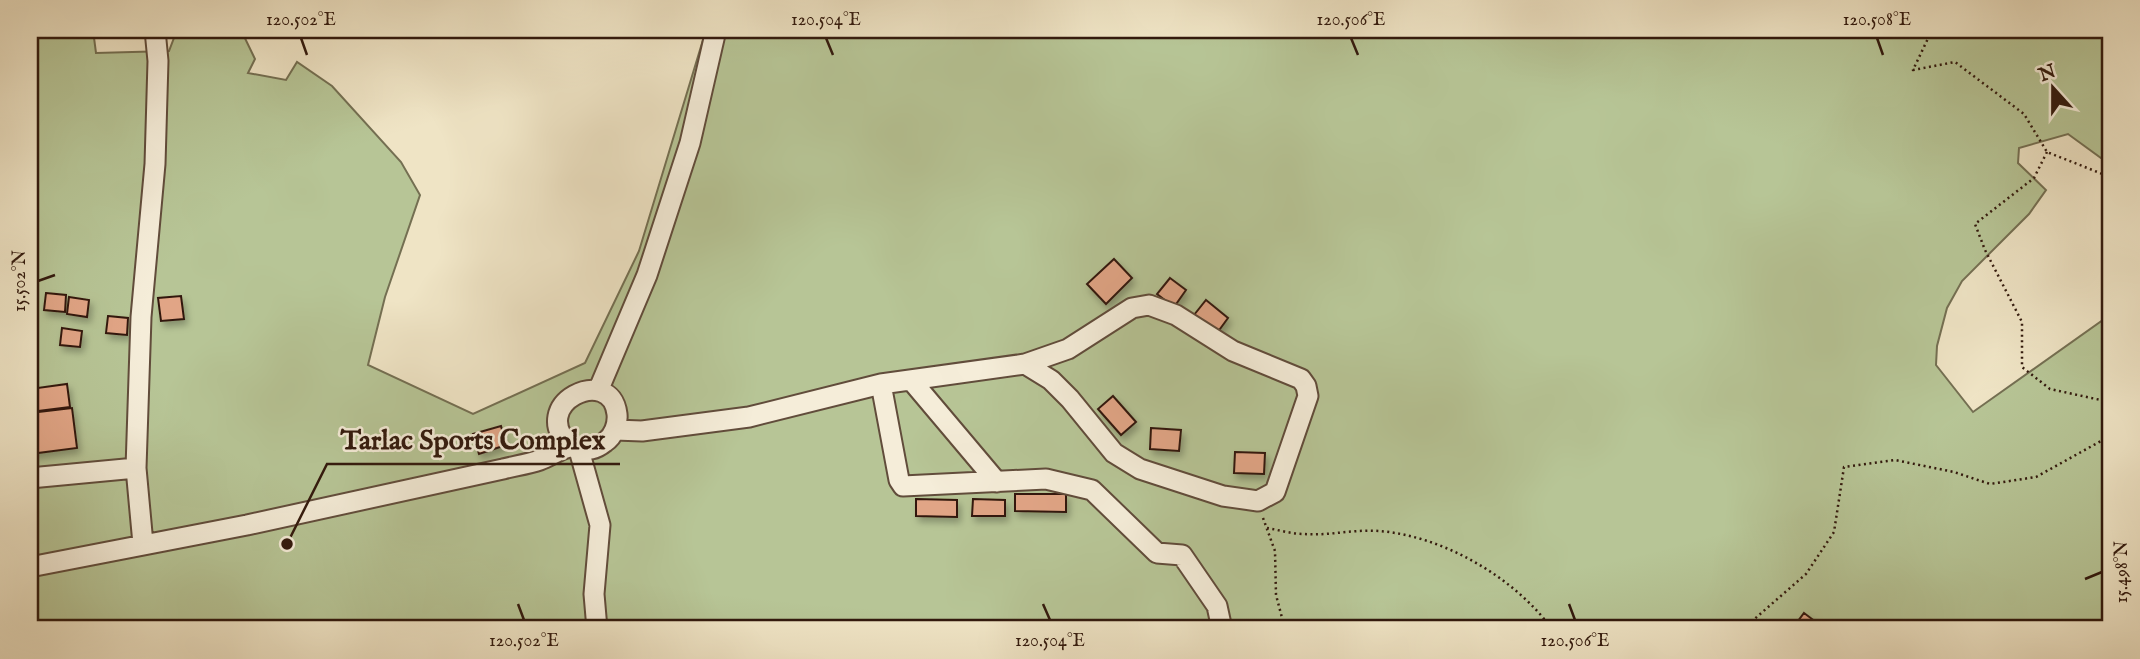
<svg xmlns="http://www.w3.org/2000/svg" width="2140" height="659" viewBox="0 0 2140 659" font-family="'IM FELL English',serif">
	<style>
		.green { fill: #b7c596; stroke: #746f52; stroke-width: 2 }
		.building { fill: #e1a586; stroke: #32190d; stroke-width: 2; filter: url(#shadow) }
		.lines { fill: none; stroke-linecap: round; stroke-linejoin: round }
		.minor-casing { stroke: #614c3b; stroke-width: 23 }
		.path { stroke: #32190d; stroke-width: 2.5; stroke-dasharray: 2 3.5; stroke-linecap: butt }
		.minor { stroke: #f5edd9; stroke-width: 19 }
		.ticks { fill: none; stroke: #32190d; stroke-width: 2.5 }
		.leader { fill: none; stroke: #32190d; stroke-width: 2.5 }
		.callout-dot { fill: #32190d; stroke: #f5edd9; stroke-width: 2.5 }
		.callout-label { font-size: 28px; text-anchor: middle; font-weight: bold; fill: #32190d; stroke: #f5edd9; stroke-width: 5; stroke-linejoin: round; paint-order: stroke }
		.neatline { fill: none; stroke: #32190d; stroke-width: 2.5 }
		.ticks-label { font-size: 18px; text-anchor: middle; fill: #32190d }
	</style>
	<defs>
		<filter id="shadow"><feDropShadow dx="3" dy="5" stdDeviation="3.5" flood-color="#0004"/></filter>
	</defs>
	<rect width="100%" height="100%" fill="#efe4c5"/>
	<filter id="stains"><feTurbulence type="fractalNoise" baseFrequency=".00286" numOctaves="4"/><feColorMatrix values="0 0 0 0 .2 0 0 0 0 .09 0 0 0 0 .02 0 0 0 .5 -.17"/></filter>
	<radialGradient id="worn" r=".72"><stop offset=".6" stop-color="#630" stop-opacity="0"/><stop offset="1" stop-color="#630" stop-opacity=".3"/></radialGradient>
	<!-- green -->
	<path class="green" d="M30 30H93L96 53 169 51 177 30H241L255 59 248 73 286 80 297 62 332 86 401 162 420 195 385 297 368 365 473 414 585 363 639 251 706 30H2110V159L2101 158 2068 134 2019 148 2018 163 2046 190 2029 214 1962 281 1947 308 1937 346 1936 365 1973 412 2110 315V629H30Z"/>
	<!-- building -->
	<path class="building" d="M1114 259 1132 278 1106 304 1087 284Z
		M1170 278 1186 290 1174 307 1157 294Z
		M46 293 66 295 65 312 44 310Z
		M181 296 184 319 161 321 158 298Z
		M69 297 89 300 87 317 67 314Z
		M1206 300 1228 318 1217 333 1194 315Z
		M108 316 128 318 127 335 106 333Z
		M62 328 82 331 80 347 60 345Z
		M67 384 70 407 30 412V389Z
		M1113 396 1136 422 1121 435 1098 409Z
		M72 408 77 448 30 454V413Z
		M501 426 506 445 479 454 473 434Z
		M1151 428 1181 430 1179 451 1150 449Z
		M1235 452 1265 453 1264 474 1234 473Z
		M1015 494H1066V512L1015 511Z
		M916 499 957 500V517L916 516Z
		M973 499 1005 500V516H972Z
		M1804 613 1824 628 1823 629H1792Z"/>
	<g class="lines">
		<!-- minor casing -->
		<g class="minor-casing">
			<path id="minor" d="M911 380 997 482
				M881 384 899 480 903 486 1046 479 1092 490 1157 553 1182 555 1217 606 1222 629
				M598 391 647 275 690 143 716 30
				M615 430 642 431 749 417 881 384 1025 364 1068 349 1132 308 1149 305 1176 315 1233 351 1301 379 1306 386 1308 396 1275 492 1258 501 1223 496 1140 469 1114 453 1070 399 1051 380 1025 364
				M579 450 600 525 594 594 597 629
				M30 478 136 468
				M143 544 136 468 141 317 155 164 158 61 155 30
				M30 567 247 525 503 469C515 466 528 464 540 460 549 457 560 449 570 447 584 446 589 455 605 442 614 436 618 424 617 414 611 363 525 404 571 447"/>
		</g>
		<!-- path -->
		<path class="path" d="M1932 30 1913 70 1955 62 2024 114 2047 152 2110 177
			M2047 152 2034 178 1975 224 1985 250 2022 322V367L2050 389 2110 402
			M1263 518 1275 551 1276 595 1285 629
			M1267 528C1279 530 1292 534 1304 534 1329 536 1354 529 1379 531 1443 536 1514 577 1552 629
			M1743 629 1806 574 1834 532 1844 467 1895 460 1954 472 1990 484 2036 477 2110 436"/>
		<!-- minor -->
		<use href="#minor" class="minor"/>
	</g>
	<!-- ticks -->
	<path class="ticks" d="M301 38 307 55M826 38 833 55M1351 38 1358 55M1877 38 1883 55M38 281 55 275M2085 579 2102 572M518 604 524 620M1043 604 1050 620M1569 604 1575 620"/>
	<!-- callouts -->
	<path class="leader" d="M287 544L327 464H620"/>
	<circle class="callout-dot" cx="287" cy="544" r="7"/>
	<g class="callout-label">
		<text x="473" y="449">Tarlac Sports Complex</text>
	</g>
	<!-- margin -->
	<rect width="2140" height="659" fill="none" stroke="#efe4c5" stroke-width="77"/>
	<!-- north arrow -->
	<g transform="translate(2053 88) rotate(339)" stroke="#f5edd9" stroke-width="5" paint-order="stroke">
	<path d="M0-5L12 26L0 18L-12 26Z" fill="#32190d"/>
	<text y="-10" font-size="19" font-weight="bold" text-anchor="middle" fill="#32190d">N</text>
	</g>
	<rect x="38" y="38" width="2064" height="582" class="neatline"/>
	<g class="ticks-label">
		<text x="301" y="25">120.502°E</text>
		<text x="826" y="25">120.504°E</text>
		<text x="1351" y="25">120.506°E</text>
		<text x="1877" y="25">120.508°E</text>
		<text transform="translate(19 281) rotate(-90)" y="6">15.502°N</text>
		<text transform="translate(2121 572) rotate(-90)" y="6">15.498°N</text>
		<text x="524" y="646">120.502°E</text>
		<text x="1050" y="646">120.504°E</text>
		<text x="1575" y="646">120.506°E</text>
	</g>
	<rect width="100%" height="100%" filter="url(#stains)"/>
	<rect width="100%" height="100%" fill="url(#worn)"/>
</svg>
